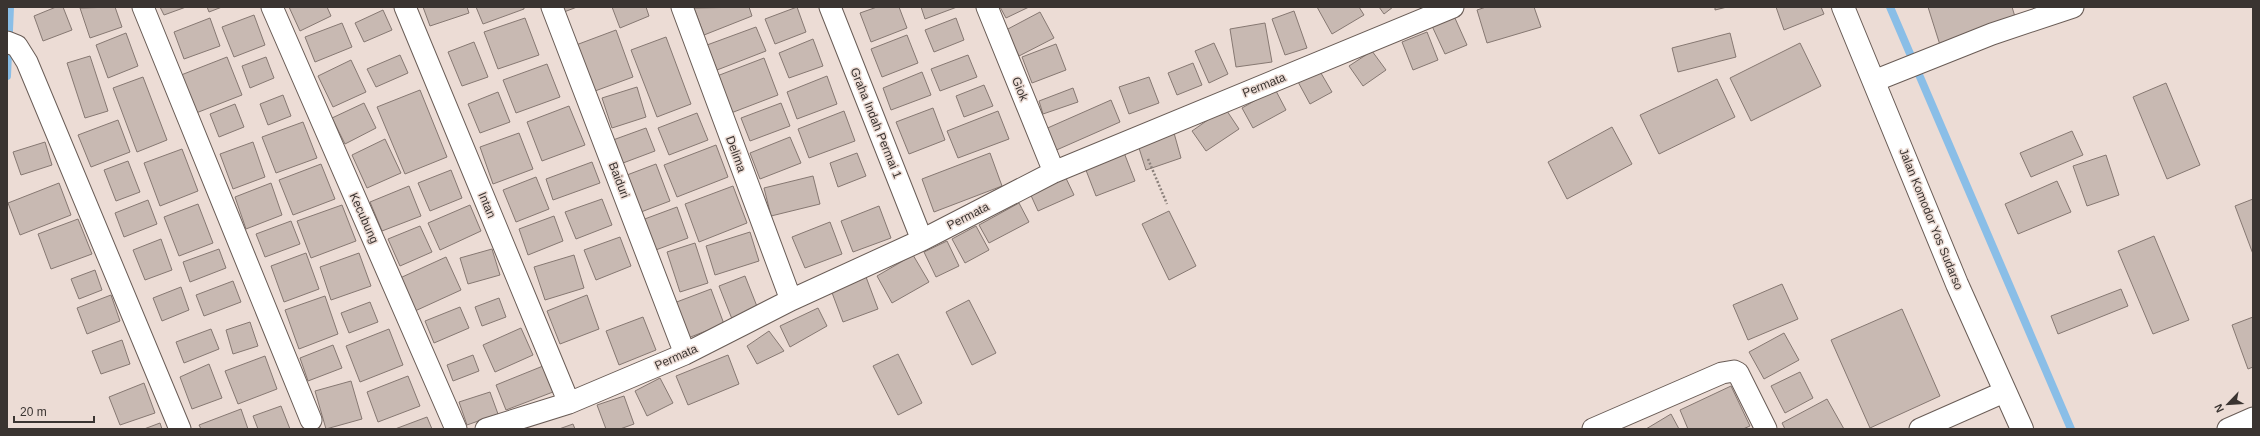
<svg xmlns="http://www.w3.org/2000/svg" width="2260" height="436" viewBox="0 0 2260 436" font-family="Arial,sans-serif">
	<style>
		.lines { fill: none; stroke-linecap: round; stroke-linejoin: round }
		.stream { stroke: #8abee7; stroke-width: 8 }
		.building { fill: #c8b9b2; stroke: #867872 }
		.street-casing { stroke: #695c56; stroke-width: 23 }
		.secondary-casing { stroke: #695c56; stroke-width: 24 }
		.path { stroke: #8b807b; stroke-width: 2.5; stroke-dasharray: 2 2; stroke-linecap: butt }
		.street { stroke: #fff; stroke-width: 21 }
		.secondary { stroke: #fff; stroke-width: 22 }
		.labels { text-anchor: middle; stroke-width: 3; stroke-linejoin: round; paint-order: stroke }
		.street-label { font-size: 12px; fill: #3a3431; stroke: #ecdcd5 }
	</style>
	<rect width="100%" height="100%" fill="#ecdcd5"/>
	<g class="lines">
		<!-- stream -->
		<path class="stream" d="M1890 7 2071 429
			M7 76 10 7"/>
	</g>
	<!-- building -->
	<path class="building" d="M56 7H63L72 30 43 41 34 16Z
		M115 7 122 27 90 38 80 8Z
		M160 7H186L164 15Z
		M207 7H222L209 12Z
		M289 7H327L331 16 300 31Z
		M423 7H467L469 13 430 26Z
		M476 7H524V9L483 24Z
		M562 7H577L564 12Z
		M612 7H646L649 16 620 28Z
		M749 7 752 16 704 35 694 8Z
		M797 7 806 32 775 44 765 19Z
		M877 7H899L907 28 871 42 860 13Z
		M921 7H957L925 19Z
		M1000 7H1029L1006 18Z
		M1317 7H1359L1364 15 1332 34Z
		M1379 7H1393L1384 14Z
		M1486 7H1534L1541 27 1487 43 1477 10Z
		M1715 7H1727L1715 10Z
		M1776 7H1821L1824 14 1784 30Z
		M1928 7H2012L2016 20 1940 45Z
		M383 10 392 30 364 42 355 23Z
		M1294 11 1307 48 1285 55 1272 19Z
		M1040 12 1054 38 1019 56 1006 30Z
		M254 15 265 45 234 57 222 27Z
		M1454 16 1467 45 1445 54 1432 26Z
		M210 18 220 46 184 59 174 32Z
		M525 18 539 55 498 69 484 32Z
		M956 18 964 40 934 52 925 30Z
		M342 23 352 47 315 62 305 37Z
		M1265 23 1272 62 1236 67 1230 29Z
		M756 27 766 51 717 70 707 45Z
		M616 30 633 77 595 91 576 45Z
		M1427 32 1438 60 1413 70 1402 42Z
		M126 33 138 66 108 78 96 45Z
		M1730 33 1736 57 1678 72 1672 48Z
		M907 35 918 63 882 77 871 49Z
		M666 37 691 104 657 117 631 50Z
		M813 39 823 66 789 78 779 53Z
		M474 42 488 77 462 86 448 52Z
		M1214 43 1228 74 1209 83 1195 51Z
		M1800 43 1821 86 1751 121 1730 78Z
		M1056 44 1066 70 1032 83 1022 57Z
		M1372 51 1386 70 1363 86 1349 66Z
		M400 55 408 73 376 87 367 69Z
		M968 55 977 77 940 91 931 69Z
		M90 56 108 111 85 118 67 63Z
		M227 57 242 95 191 115 176 77Z
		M266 57 274 78 250 88 242 66Z
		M764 58 778 95 731 113 717 76Z
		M351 60 366 92 333 107 318 76Z
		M1193 63 1202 85 1177 95 1168 73Z
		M547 64 560 97 516 113 503 80Z
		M1318 68 1332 92 1310 104 1297 80Z
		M922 72 931 95 891 110 883 88Z
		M827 76 837 104 797 119 787 92Z
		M143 77 167 140 137 152 113 88Z
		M1149 77 1159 103 1129 114 1119 87Z
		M1717 79 1735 117 1659 154 1640 115Z
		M2166 83 2200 165 2167 179 2133 97Z
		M984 85 993 106 964 117 956 96Z
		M637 87 646 117 612 128 602 98Z
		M1073 88 1078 102 1043 114 1039 101Z
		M1275 89 1286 110 1253 128 1242 108Z
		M420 90 447 157 405 174 377 107Z
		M498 92 510 122 480 133 468 104Z
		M283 95 291 116 268 125 260 104Z
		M1111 100 1120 122 1052 152 1043 130Z
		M364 103 376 128 345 144 332 118Z
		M781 103 790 126 750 141 741 118Z
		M235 104 244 127 219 137 210 114Z
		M569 106 585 145 542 161 527 122Z
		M933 108 945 140 909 154 896 122Z
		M1225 108 1239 129 1206 151 1192 131Z
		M844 111 855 141 809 158 798 129Z
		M998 111 1009 139 958 158 947 131Z
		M697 113 708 140 669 155 658 128Z
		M118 120 130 152 91 167 78 135Z
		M303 122 317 158 276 173 262 137Z
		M1612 127 1632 164 1567 199 1548 162Z
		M646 128 655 151 623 163 613 140Z
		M2072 131 2083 155 2031 177 2020 153Z
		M519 133 533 169 493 184 480 147Z
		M1174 133 1181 158 1146 170 1138 145Z
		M790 137 801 163 760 179 750 153Z
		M385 139 401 173 367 188 352 155Z
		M45 142 52 165 21 175 13 152Z
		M253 142 265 177 233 189 220 154Z
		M716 145 728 177 677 197 664 165Z
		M182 149 198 191 160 206 144 163Z
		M1123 150 1135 181 1096 196 1084 165Z
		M857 153 866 176 838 187 830 163Z
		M990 153 1002 186 934 212 922 179Z
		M2106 155 2119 195 2087 206 2073 166Z
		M128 161 140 192 116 201 104 170Z
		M592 162 600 183 553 200 546 179Z
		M321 164 335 199 293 215 279 180Z
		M656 164 670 201 641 212 627 175Z
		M451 170 462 198 430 211 418 183Z
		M1064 174 1074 195 1038 211 1029 191Z
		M813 176 820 204 771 216 764 188Z
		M536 177 549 209 516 222 503 190Z
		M2057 181 2071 212 2018 234 2005 204Z
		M59 183 71 215 20 235 8 203Z
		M271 183 282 215 246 229 235 197Z
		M409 186 421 216 382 231 370 202Z
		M733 186 747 223 699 242 685 204Z
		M602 199 612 225 576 239 565 212Z
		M2253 199V254L2235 206Z
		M148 200 157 224 124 237 115 213Z
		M1019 203 1029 222 989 243 979 225Z
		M198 204 213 243 179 256 164 217Z
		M342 205 356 241 311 258 297 221Z
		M470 205 481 231 440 250 428 223Z
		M879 206 891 238 853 252 841 221Z
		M677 207 688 238 653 251 642 220Z
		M1169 211 1196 266 1169 280 1142 224Z
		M554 216 563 241 528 255 519 229Z
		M78 219 92 254 51 269 38 234Z
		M291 221 300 244 265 257 256 234Z
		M830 222 842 254 805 268 792 237Z
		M420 226 432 252 400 266 388 239Z
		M976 226 989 250 965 263 952 239Z
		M750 232 759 261 715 275 706 246Z
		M2154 236 2189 320 2153 334 2118 251Z
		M620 237 631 266 596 280 584 250Z
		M161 239 172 270 145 280 133 250Z
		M947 241 959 266 936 277 924 252Z
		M695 243 708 283 680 292 667 252Z
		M219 249 226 268 190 282 183 262Z
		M492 249 500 275 468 284 460 258Z
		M306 253 319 289 284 302 271 266Z
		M359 253 371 286 331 300 320 267Z
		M574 255 584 288 545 300 534 267Z
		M913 255 929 282 892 303 877 276Z
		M446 257 461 290 415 311 400 278Z
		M95 270 102 290 79 299 71 279Z
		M745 276 758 309 732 319 719 286Z
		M866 277 878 309 843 322 831 290Z
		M233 281 241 302 204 316 196 295Z
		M1782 284 1798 319 1748 340 1733 305Z
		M181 287 189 310 162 321 153 298Z
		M711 289 724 324 688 338 674 303Z
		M2121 289 2128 306 2058 334 2051 316Z
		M111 295 120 321 87 334 77 308Z
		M587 295 599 329 560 344 547 311Z
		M325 296 338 334 299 349 285 310Z
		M499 298 506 317 482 326 475 307Z
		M969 300 996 353 972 365 946 312Z
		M370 302 378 322 349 333 341 313Z
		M460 307 469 328 434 343 425 321Z
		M818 308 827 326 790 347 780 326Z
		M1902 309 1940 396 1870 428 1831 340Z
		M643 317 656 350 619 365 606 331Z
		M2253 317V367L2248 369 2232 325Z
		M250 322 258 346 233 354 226 330Z
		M521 328 533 355 495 372 483 345Z
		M211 329 219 349 184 363 176 342Z
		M389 329 403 365 360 382 346 346Z
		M769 331 784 351 757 364 747 346Z
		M1784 333 1799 360 1764 379 1749 352Z
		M122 340 130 364 101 374 92 351Z
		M333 345 342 368 308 381 300 358Z
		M898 354 922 403 898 415 873 366Z
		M473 355 479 371 453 381 447 365Z
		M728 355 739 384 688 405 676 376Z
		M265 356 277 389 238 404 225 371Z
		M209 364 222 398 192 409 180 377Z
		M543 366 553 392 506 410 496 385Z
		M1800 372 1813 398 1785 413 1771 386Z
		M408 376 420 406 378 422 367 392Z
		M660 378 673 403 647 416 635 391Z
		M351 381 362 419 326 429 315 391Z
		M144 383 155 413 120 425 109 397Z
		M1731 386 1750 426 1743 429H1688L1680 410Z
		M490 392 498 414 467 425 459 402Z
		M624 396 634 424 620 429H606L597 405Z
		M1827 399 1844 429H1785L1782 423Z
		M281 406 290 429H258L253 416Z
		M241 409 248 429H201L199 425Z
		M1671 414 1679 429H1646Z
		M427 417 432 429H395Z
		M160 423 162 429H144Z
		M573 424 575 429H559Z"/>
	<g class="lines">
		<!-- street casing -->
		<g class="street-casing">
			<path id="street" d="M143 7 311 420
				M272 7 456 429
				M405 7 569 403
				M552 7 685 354
				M682 7 791 300
				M830 7 922 240
				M987 7 1054 172
				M7 42 17 46 27 62 180 429
				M1874 81 1992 34 2073 7
				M486 429 569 403 685 354 791 300 922 240 1054 172 1453 7
				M1593 429 1722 373 1734 371 1738 373 1766 429
				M1920 429 2004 392
				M2228 429 2253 418"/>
		</g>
		<!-- secondary casing -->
		<g class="secondary-casing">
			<path id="secondary" d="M1843 7 1957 284 2022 429"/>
		</g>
		<!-- path -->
		<path class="path" d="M1148 159 1167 204"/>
		<!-- street -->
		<use href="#street" class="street"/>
		<!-- secondary -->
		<use href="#secondary" class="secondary"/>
	</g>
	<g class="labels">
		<!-- street labels -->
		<g class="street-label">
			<text transform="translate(1264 85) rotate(-22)" y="4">Permata</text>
			<text transform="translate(1020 89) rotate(68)" y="4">Giok</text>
			<text transform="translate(876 123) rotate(68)" y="4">Graha Indah Permai 1</text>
			<text transform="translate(736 154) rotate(70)" y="4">Delima</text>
			<text transform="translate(619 180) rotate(69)" y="4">Baiduri</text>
			<text transform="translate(487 205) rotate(67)" y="4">Intan</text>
			<text transform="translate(968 216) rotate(-27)" y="4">Permata</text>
			<text transform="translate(364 218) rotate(66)" y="4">Kecubung</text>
			<text transform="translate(1931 219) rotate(68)" y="4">Jalan Komodor Yos Sudarso</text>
			<text transform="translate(676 357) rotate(-24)" y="4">Permata</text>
		</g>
	</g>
	<!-- border -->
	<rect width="2260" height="436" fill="none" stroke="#3a3431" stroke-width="16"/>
	<!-- north arrow -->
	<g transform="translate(2228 404) rotate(245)" stroke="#ecdcd5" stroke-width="3" paint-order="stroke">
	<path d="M0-3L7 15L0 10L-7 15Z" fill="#3a3431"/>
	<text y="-6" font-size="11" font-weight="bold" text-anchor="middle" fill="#3a3431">N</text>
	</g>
	<!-- scale -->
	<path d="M14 416v6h80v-6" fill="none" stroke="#3a3431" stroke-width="2"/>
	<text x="20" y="416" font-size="12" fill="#3a3431" stroke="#ecdcd5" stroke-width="3" paint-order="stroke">20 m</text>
</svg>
